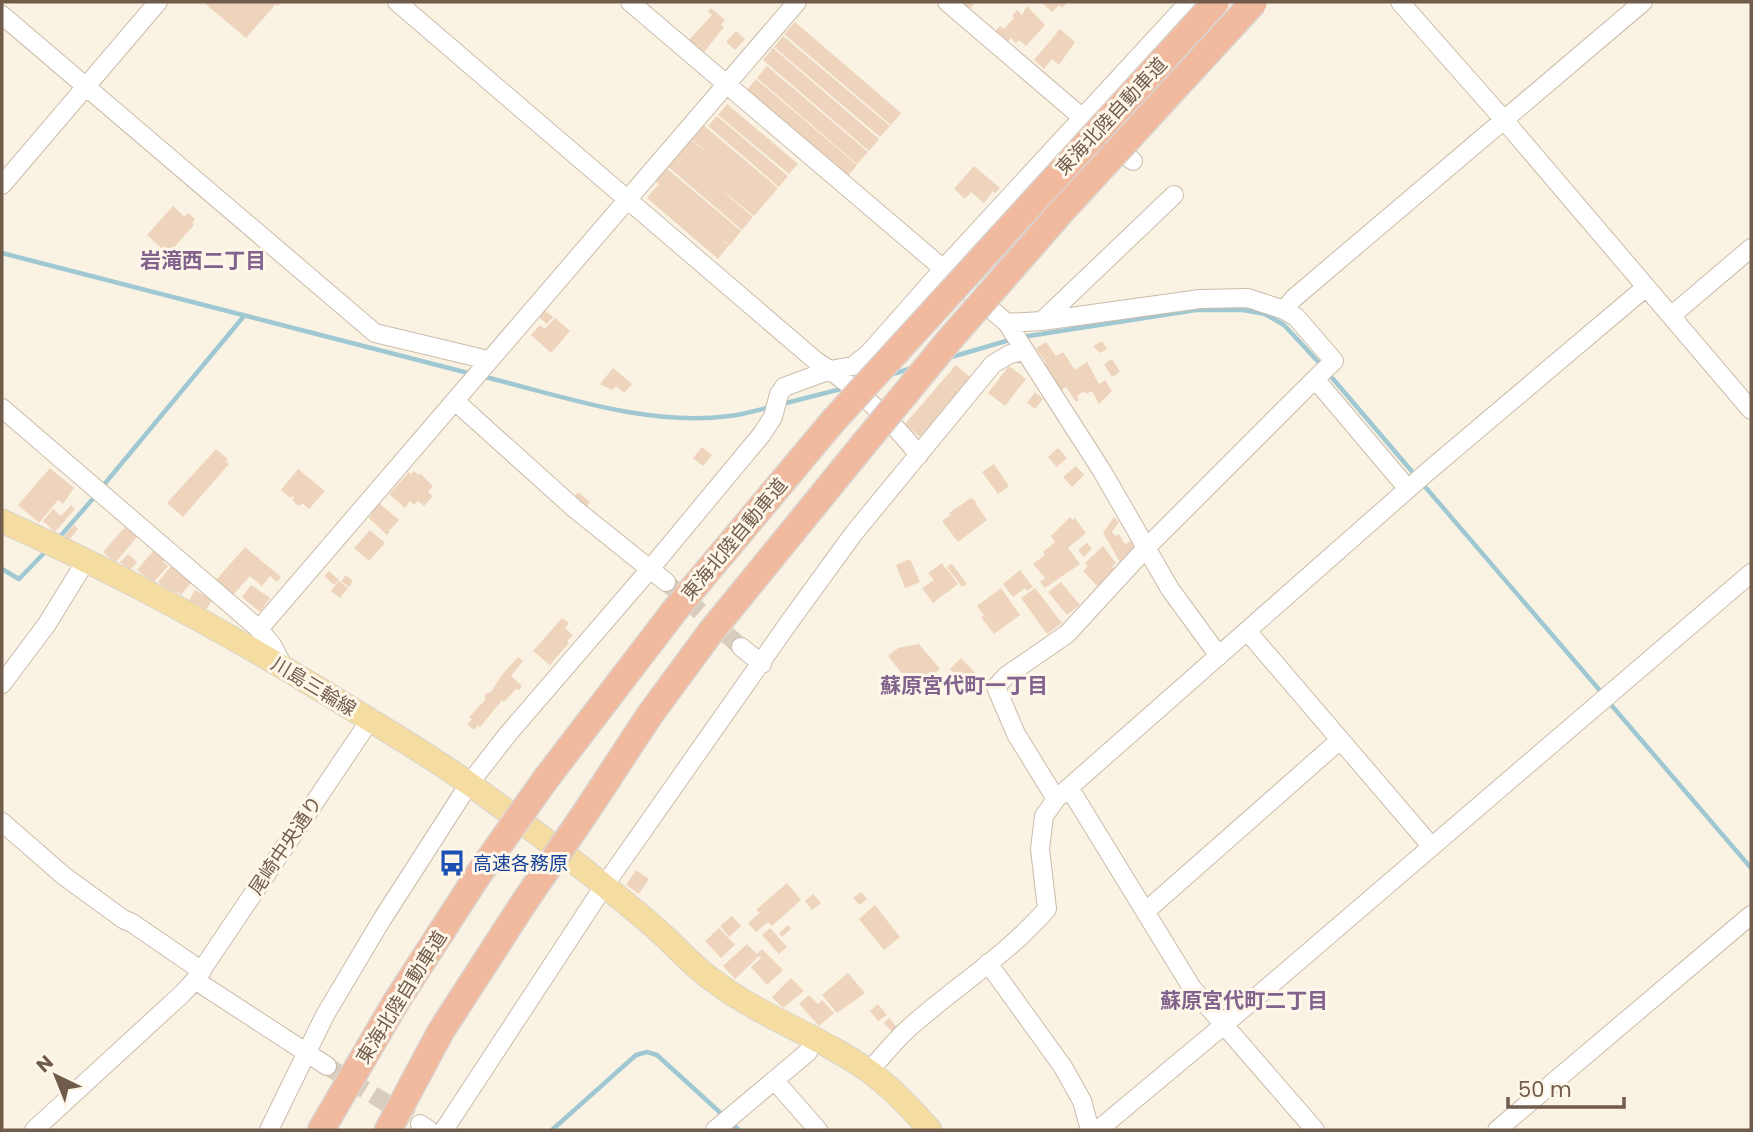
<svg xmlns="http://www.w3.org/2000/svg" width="1753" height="1132" viewBox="0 0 1753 1132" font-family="Poppins,'Noto Sans JP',sans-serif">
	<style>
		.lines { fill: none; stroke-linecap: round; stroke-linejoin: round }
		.stream { stroke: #a0c8d3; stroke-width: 4.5 }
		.building { fill: #eed4bd }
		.minor-tunnel { stroke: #d8cdbd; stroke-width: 18; stroke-dasharray: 18 9; stroke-linecap: butt }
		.minor-casing { stroke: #cbbbab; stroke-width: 20 }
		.major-casing { stroke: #dad4d0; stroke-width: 25 }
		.highway-casing { stroke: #dad4d0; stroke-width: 29 }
		.minor { stroke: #fff; stroke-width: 18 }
		.major { stroke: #f5dca0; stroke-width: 23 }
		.highway { stroke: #f1ba9e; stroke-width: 26 }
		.highway-bridge-casing { stroke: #dad4d0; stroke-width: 29; stroke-linecap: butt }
		.highway-bridge { stroke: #f1ba9e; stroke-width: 26 }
		.labels { text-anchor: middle; stroke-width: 6; stroke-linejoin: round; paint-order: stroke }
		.street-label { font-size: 19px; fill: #715b4b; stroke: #fef7e9 }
		.transit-label { font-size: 19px; fill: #164399; stroke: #fef7e9; text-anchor: start }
		.neighbourhood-label { font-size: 21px; font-weight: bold; fill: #82638d; stroke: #fef7e9 }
	</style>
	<rect width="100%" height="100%" fill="#faf3e3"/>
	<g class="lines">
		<!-- stream -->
		<path class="stream" d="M2 253 472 374
			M1022 337 1196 310H1243L1265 314 1284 325 1322 366
			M948 358 1013 339
			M1328 373 1415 475
			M890 375 912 368
			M481 376C560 395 646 427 729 416 743 415 757 410 771 407
			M782 404 845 388
			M1421 482 1602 693
			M102 487 244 316
			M57 540 97 494
			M2 569 19 579 48 549
			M1607 700 1751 868
			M731 1123 739 1130
			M552 1130 636 1055 647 1052 657 1055 725 1117"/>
	</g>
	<!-- building -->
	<path class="building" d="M203 2H280L281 3 278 6 276 4 246 38Z
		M959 2H976L969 10Z
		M1041 2H1068L1062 8 1059 5 1052 12Z
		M1027 6 1045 25 1026 46 1019 40 1016 43 1011 38 1006 44 994 33 1000 26 1004 29 1014 18 1012 16 1017 10 1022 15Z
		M711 8 725 20 721 25 724 27 701 56 686 43 712 15 708 11Z
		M795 22 901 113 891 125 784 34Z
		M1060 29 1075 42 1059 65 1052 59 1044 69 1034 60Z
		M736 31 745 39 735 50 726 42Z
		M783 36 890 126 880 137 774 47Z
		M773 48 879 139 869 151 763 60Z
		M767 66 868 152 857 164 757 78Z
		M756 79 857 165 847 177 746 91Z
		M727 104 798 164 789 174 718 115Z
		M717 116 788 176 779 187 708 126Z
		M701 123 778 188 754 216 713 183 753 217 742 230 666 165 689 138 722 165 689 137Z
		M664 166 741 231 730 245 719 237 729 245 718 259 647 198 659 184 653 179Z
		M974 166 1000 188 995 193 993 191 984 203 971 192 965 199 954 189Z
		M173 206 185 217 188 213 195 219 192 223 194 225 168 254 147 235Z
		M542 308 553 317 547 324 536 315Z
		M555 318 570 331 551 353 531 335 540 325 545 329Z
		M1102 341 1107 349 1100 353 1093 346Z
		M1046 342 1056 356 1063 352 1075 370 1087 362 1099 384 1105 380 1112 391 1099 404 1092 391 1086 394 1084 391 1077 396 1079 400 1076 402 1066 387 1060 391 1042 366 1046 363 1036 348Z
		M1112 359 1120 372 1112 377 1104 364Z
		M956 365 970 377 920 437 905 424Z
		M1009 366 1026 379 1005 406 988 393Z
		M613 368 632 384 624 393 616 386 612 390 600 384Z
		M1035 392 1043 399 1035 409 1027 403Z
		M702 447 712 455 703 466 693 458Z
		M1058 448 1067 458 1057 467 1048 457Z
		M216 449 228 459 226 461 229 464 183 517 167 503Z
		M994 464 1009 486 998 494 982 472Z
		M1076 466 1084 475 1072 487 1063 477Z
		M50 468 74 488 63 504 58 500 39 523 18 505Z
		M298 469 325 491 309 509 302 503 300 506 296 504 292 500 294 498 293 496 290 498 281 490Z
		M414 471 418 475 420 473 433 486 428 492 433 496 424 506 418 501 414 505 410 501 405 508 389 494 409 472 411 474Z
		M578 492 590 502 586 507 574 497Z
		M971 498 977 502 975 503 987 520 958 542 942 521 951 515 949 513Z
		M378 502 399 520 391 529H388L390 531 387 535 369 518 372 513 370 512Z
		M71 505 75 509 55 532 43 521 53 509 61 516Z
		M1070 517 1073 520 1075 518 1086 533 1068 548 1080 564 1045 588 1040 582 1045 578 1033 564 1045 555 1043 552 1055 542 1051 536Z
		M1114 517 1119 522 1112 532 1115 536 1119 534 1125 544 1131 541 1137 551 1120 562 1103 533Z
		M74 525 78 529 69 540 64 536Z
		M125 527 137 537 115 563 103 552Z
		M370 530 385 543 369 561 354 548Z
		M1087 543 1092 549 1084 557 1078 550Z
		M1103 546 1116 563 1112 567 1117 572 1099 588 1083 571 1088 566 1085 563Z
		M245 547 281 577 277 582 270 576 262 586 250 576 233 595 216 580Z
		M154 550 165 559 163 562 168 566 153 583 137 570Z
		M128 554 137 562 130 570 120 562Z
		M910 559 920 582 905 588 896 565Z
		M942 563 945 568 943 569 946 568 958 584 933 603 922 588 934 580 928 573Z
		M952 564 967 584 962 587 947 567Z
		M172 565 192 582 181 595 178 592 176 595 168 588 167 590 158 582Z
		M1020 570 1033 587 1027 591 1025 588 1013 597 1003 584Z
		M329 571 339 580 334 585 324 576Z
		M346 575 353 581 349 587 341 581Z
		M339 581 348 588 340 598 331 591Z
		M1061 582 1080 605 1067 615 1048 592Z
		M251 585 270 598 260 612 242 597Z
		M1001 588 1020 615 994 634 981 617 984 615 977 606Z
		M1035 588 1062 623 1047 634 1021 598Z
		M195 590 212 600 206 610 189 601Z
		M562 618 569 623 565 628 573 635 567 641 569 643 550 665 533 651Z
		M919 644 940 669 915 690 888 656 898 648Z
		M518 657 523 661 511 676 522 686 519 690 516 689 504 702 502 700 480 727 478 725 474 730 467 724 472 719 469 717 485 700V694L491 692 501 676Z
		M961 658 979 677 968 688 950 669Z
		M636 870 649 879 639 894 626 885Z
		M787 883 801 900 772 926 768 922 756 932 748 923 760 913 756 910Z
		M861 892 867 899 860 905 853 898Z
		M813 894 821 903 812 910 805 901Z
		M875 905 900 937 884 950 859 919Z
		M732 916 741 926 729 937 720 926Z
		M788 925 791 929 782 937 779 933Z
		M719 928 735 945 721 958 705 941Z
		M770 928 787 947 779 954 762 935Z
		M747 944 757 954 762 949 783 970 767 985 751 967 761 958 759 956 735 979 723 966Z
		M848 973 865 993 837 1013 822 995Z
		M791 978 804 991 783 1008 772 997Z
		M809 995 818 1004 822 1000 834 1013 819 1026 799 1004Z
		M878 1004 887 1015 878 1021 870 1011Z
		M889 1018 900 1031 895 1035 884 1023Z"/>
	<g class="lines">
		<!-- minor-tunnel -->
		<path class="minor-tunnel" d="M666 582 741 647
			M327 1066 420 1124"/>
		<!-- minor casing -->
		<g class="minor-casing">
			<path id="minor" d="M397 2 816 361C855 386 891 420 919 455
				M630 2 1007 323
				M947 2 1133 161
				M1400 2 1504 120 1751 410
				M2 15 375 333 488 360
				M2 185 158 2
				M1284 310 1294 298 1643 2
				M1671 316 1751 248
				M1042 321 1200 299 1248 298 1284 310 1296 317 1334 361 1315 379
				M1025 351 1007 323 1042 321 1174 195
				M455 401 575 509 666 582
				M2 408 259 629 272 645 284 668
				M259 629 797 2
				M1248 632 1432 847
				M741 647 762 664
				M2 684 47 624 87 559
				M1070 789 1192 988 1315 1130
				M1056 799 1016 734 996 687 1006 676 1067 634 1147 547 1315 379 1408 489
				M2 822 64 876 123 919 132 923 202 971
				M1146 911 1340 740
				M988 963 1063 1067 1082 1101 1090 1130
				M195 980 327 1066
				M869 1071C883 1056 895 1040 910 1027 955 987 1008 954 1047 909L1040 849 1044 816 1056 799 1426 473 1646 287
				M775 1081 818 1130
				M420 1124 429 1130
				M34 1130 182 994 195 980 370 720
				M269 1130 325 1015 381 921 469 784 508 734 650 569 762 434 773 417 779 394 784 387 830 370 853 366 869 353 944 268 1189 2
				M444 1130 604 886 790 621 854 533 993 364 1010 354 1025 351 1102 471 1170 589 1219 656
				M715 1130 808 1052 813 1039
				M1098 1130 1225 1024 1751 573
				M1497 1130 1751 915"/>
		</g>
		<!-- major casing -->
		<g class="major-casing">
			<path id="major" d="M2 521C115 572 223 630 329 695 376 724 425 752 471 785 532 829 595 876 653 926 674 944 692 966 715 982 763 1018 822 1037 870 1072 893 1089 912 1109 930 1130"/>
		</g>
		<!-- highway casing -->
		<g class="highway-casing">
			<path id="highway" d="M545 780 675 610 834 420
				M586 812 649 716 710 633 863 445
				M321 1130 396 1002 478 875
				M388 1130 441 1031 525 901"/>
		</g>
		<!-- minor -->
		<use href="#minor" class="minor"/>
		<!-- major -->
		<use href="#major" class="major"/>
		<!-- highway -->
		<use href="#highway" class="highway"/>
		<!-- highway-bridge casing -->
		<g class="highway-bridge-casing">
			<path id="highway-bridge" d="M834 420 1216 2
				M863 445 951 338 1061 212 1254 2
				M478 875 545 780
				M525 901 586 812"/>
		</g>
		<!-- highway-bridge -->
		<use href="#highway-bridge" class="highway-bridge"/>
	</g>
	<!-- icons -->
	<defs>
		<g id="bus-bare" transform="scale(2.1)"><path d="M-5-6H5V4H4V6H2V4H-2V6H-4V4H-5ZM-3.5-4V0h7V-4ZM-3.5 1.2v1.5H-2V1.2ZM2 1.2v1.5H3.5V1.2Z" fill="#1a4fb4" stroke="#fef7e9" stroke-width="2.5" paint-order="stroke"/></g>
	</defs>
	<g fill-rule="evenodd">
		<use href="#bus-bare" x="452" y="863"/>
	</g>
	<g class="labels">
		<!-- street labels -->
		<g class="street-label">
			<text transform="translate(1111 116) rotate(-47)" y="7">東海北陸自動車道</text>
			<text transform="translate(734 539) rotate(-50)" y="7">東海北陸自動車道</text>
			<text transform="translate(314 686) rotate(31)" y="7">川島三輪線</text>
			<text transform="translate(285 845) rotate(-56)" y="7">尾崎中央通り</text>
			<text transform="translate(401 997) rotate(-58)" y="7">東海北陸自動車道</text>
		</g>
		<!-- transit labels -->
		<g class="transit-label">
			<text x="473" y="870">高速各務原</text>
		</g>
		<!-- neighbourhood labels -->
		<g class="neighbourhood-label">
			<text x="203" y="268">岩滝西二丁目</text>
			<text x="964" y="693">蘇原宮代町一丁目</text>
			<text x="1244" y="1008">蘇原宮代町二丁目</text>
		</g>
	</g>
	<!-- border -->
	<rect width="1753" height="1132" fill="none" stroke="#715b4b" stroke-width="7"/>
	<!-- north arrow -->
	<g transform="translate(56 1076) rotate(317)" stroke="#fef7e9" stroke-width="5" paint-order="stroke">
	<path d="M0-5L12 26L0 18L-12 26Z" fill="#715b4b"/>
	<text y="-10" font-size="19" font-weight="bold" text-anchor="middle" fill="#715b4b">N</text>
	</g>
	<!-- scale -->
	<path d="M1508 1097v10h116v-10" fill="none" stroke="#715b4b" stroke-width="3.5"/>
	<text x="1518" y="1097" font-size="21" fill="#715b4b" stroke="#fef7e9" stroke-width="5" paint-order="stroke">50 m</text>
</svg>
